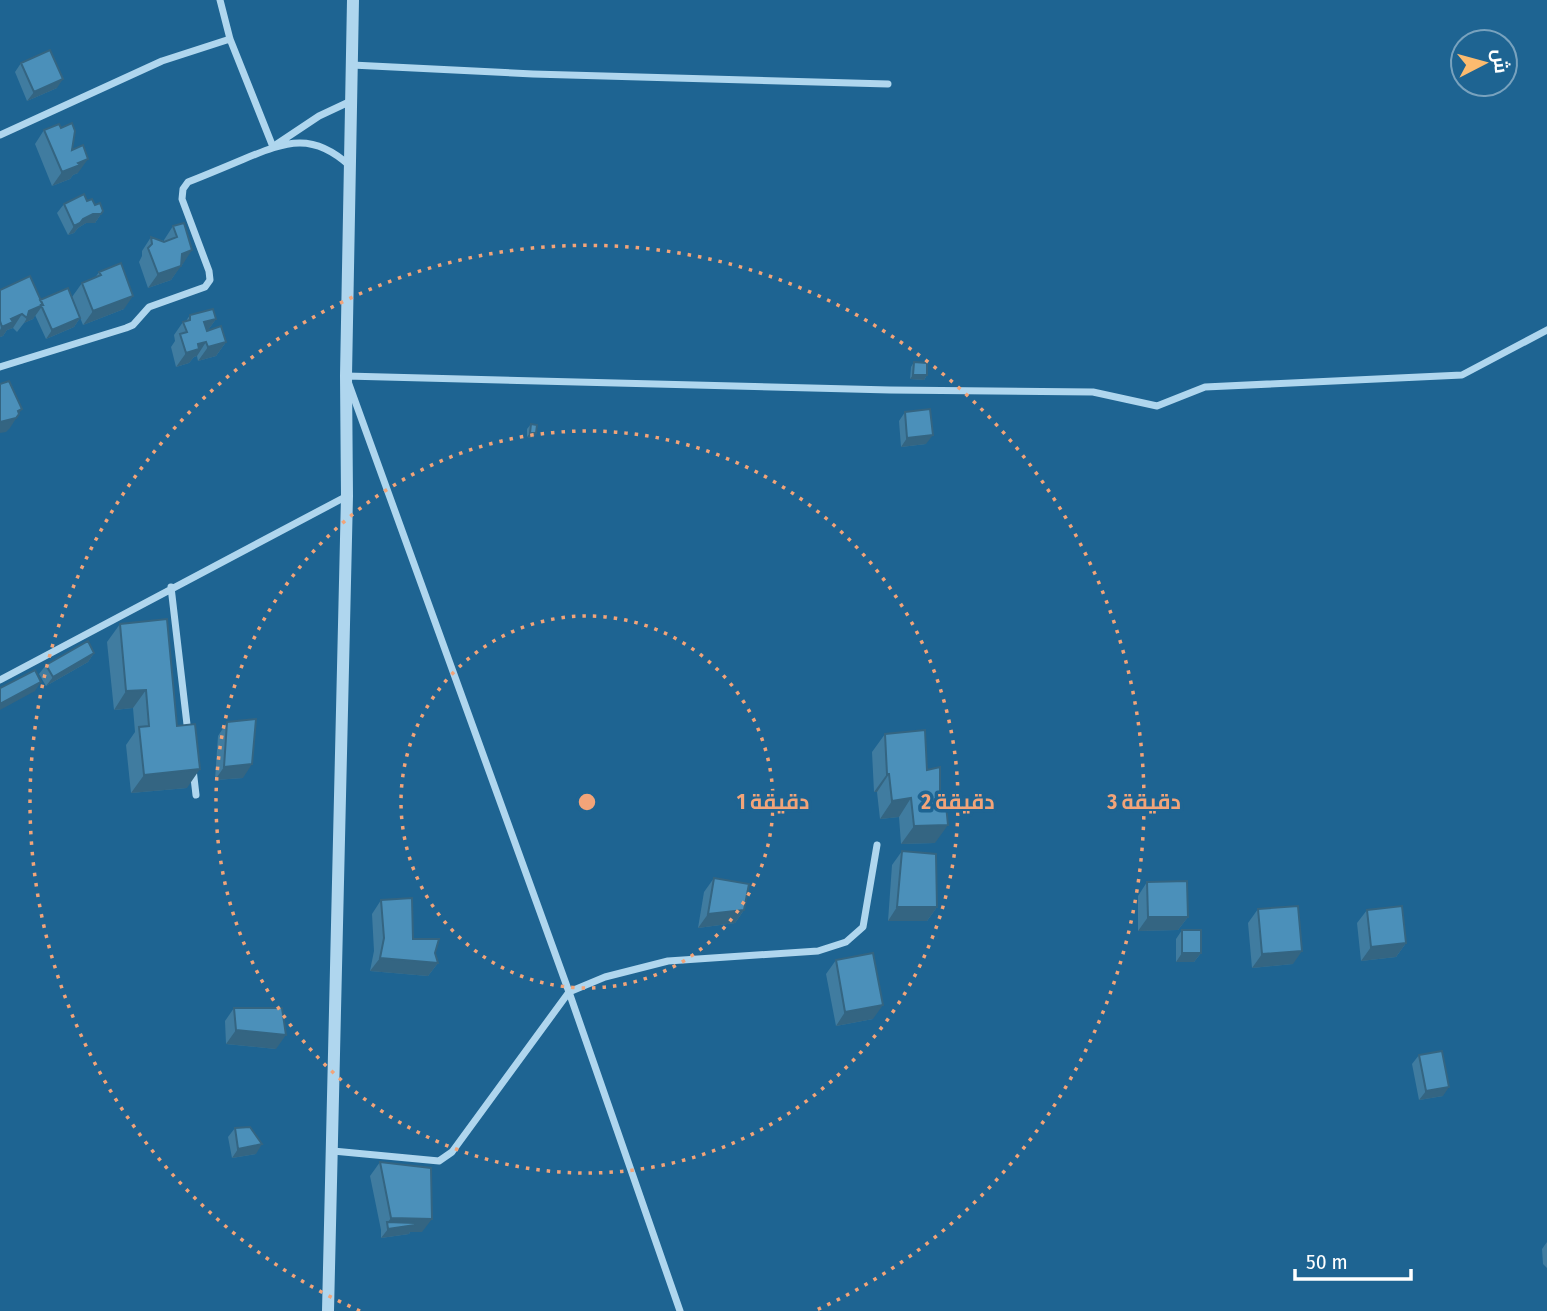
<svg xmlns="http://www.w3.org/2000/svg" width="1547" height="1311" viewBox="0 0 1547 1311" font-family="'Fira Sans Condensed',Cairo,sans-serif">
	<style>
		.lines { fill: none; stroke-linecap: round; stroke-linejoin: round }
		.minor { stroke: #afd6ee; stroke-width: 7 }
		.tertiary { stroke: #afd6ee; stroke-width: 12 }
		.wall { fill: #407ca0 }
		.shaded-wall { fill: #346582 }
		.building { fill: #4b90ba; stroke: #346582; stroke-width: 2 }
		.ring { fill: none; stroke: #f2a479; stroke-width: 3.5; stroke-dasharray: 3.5 7 }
		.centre { fill: #f2a479; stroke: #1e6492; stroke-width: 3.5 }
		.ring-label { font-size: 21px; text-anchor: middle; font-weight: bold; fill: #f2a479; stroke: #1e6492; stroke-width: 7; stroke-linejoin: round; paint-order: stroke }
	</style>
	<rect width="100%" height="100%" fill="#1e6492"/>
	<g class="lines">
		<!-- minor -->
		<path class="minor" d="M220 0 230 39 273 147
			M352 65 533 74 888 84
			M0 135 162 61 230 39
			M277 144 319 116 351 101
			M0 367 126 328 133 325 149 307 205 287 210 280 209 271 182 199 183 189 188 182C206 175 225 167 244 159 287 141 313 132 350 166
			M171 587 188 733
			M0 680 347 496
			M193 769 196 795
			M333 1151 439 1161 452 1152 569 992 605 977 668 961 818 951 846 942 863 927 877 845
			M680 1311 569 992 346 376 890 390 1093 392 1157 406 1205 387 1462 375 1547 330"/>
		<!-- tertiary -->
		<path class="tertiary" d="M328 1311 347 496 346 376 353 0"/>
	</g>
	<!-- wall -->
	<path class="wall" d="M21 63 57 88 27 101 15 72Z
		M44 130 72 150 78 173 73 175 70 179 52 186 35 144Z
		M87 201 103 211 95 223H86L78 228 74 233 68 235 57 213 64 204Z
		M184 223 183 264 181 265 171 280 148 288 139 262 142 256V251L151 237 164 241V240L173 226Z
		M99 272 124 309 83 325 72 297 82 283 95 278Z
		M0 290 40 300 80 318 74 327 46 339 35 315 33 319 24 323 17 332 13 328 7 330 3 336 0 337Z
		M190 315 216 319 208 330 226 342 216 356 198 361 197 356 194 357 189 363 176 367 171 347 175 341 174 335 183 322 186 321Z
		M914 362 927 375 924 380 910 379 911 367Z
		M905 412 926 444 901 447 899 421Z
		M531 424 536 433 533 438 527 437V429Z
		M120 624 177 726 187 788 131 793 126 745 135 732 133 708 114 710 107 642Z
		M94 653 88 662 46 686 39 674 46 665Z
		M227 722 243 778 215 780 218 736Z
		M885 734 927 770 935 843 901 844 899 817 880 819 877 792H874L872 752Z
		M902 851 937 907 927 921H888L892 865Z
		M714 878 744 910 735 923 698 928 704 892Z
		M1147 882 1188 917 1178 930 1138 931V896Z
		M381 900 413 939 435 953 438 963 428 976 370 971 374 951 372 914Z
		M1258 909 1293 964 1252 968 1248 923Z
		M1367 910 1406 943 1396 957 1361 961 1357 923Z
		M1182 930 1201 953 1194 962H1176V939Z
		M836 960 873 1019 836 1026 826 974Z
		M234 1008 276 1049 226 1044 225 1021Z
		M1419 1055 1443 1096 1419 1100 1412 1064Z
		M235 1128 256 1154 232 1158 228 1137Z
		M380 1162 422 1232H410L409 1234 381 1238V1230L370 1176Z
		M1547 1242V1268L1543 1264 1542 1249Z"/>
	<!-- shaded-wall -->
	<path class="shaded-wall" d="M63 79 57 88 27 101 34 92Z
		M88 159 78 173 73 175 70 179 52 186 62 172 78 163Z
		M93 214H101L95 223H86L78 228 74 233 68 235 74 226 83 219Z
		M192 250 183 264 173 267 182 254Z
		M181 266 171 280 148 288 158 274Z
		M133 296 124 309 83 325 93 311Z
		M43 305 33 319 24 323 27 318 29 311Z
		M22 314 13 328 7 330 3 336 0 337V330L2 327 11 319Z
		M80 318 74 327 46 339 52 330Z
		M216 319 206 333 204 322Z
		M206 342 197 356 194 357 189 363 176 367 186 353 198 344Z
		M226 342 216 356 198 361 208 347Z
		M913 375H927L924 380 910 379Z
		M22 409 10 428 6 432 0 433V422Z
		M530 433H536L533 438 527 437Z
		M933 435 926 444 901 447 907 438Z
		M94 653 88 662 46 686 53 677Z
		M41 682 35 691 0 710V704Z
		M146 690 133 708 114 710 126 691Z
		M252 764 243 778 215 780 224 767Z
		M200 769 187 788 131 793 144 775Z
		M887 774H889L877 792H874Z
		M911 798 899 817 880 819 892 801Z
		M948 825 935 843 901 844 914 826Z
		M897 907H937L927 921H888Z
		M744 910 735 923 698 928 708 914Z
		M1148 917H1188L1178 930 1138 931Z
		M1406 943 1396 957 1361 961 1371 947Z
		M1302 951 1293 964 1252 968 1262 954Z
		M1182 953H1201L1194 962H1176Z
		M380 958 438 963 428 976 370 971Z
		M883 1005 873 1019 836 1026 845 1012Z
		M236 1030 286 1035 276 1049 226 1044Z
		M1449 1087 1443 1096 1419 1100 1426 1091Z
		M262 1144 256 1154 232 1158 238 1149Z
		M391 1218 432 1219 422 1232H410L409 1234 381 1238 388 1229 387 1223Z"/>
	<!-- building -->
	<path class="building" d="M50 50 63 79 34 92 21 63Z
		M72 123 75 131 72 150 83 145 88 159 78 163 80 165 62 172 44 130 59 124 61 128Z
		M84 194 87 201 92 199 95 205 100 203 103 211 101 214H93L83 219 80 223 74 226 64 204Z
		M184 223 192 250 182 254 181 266 158 274 148 248 152 244 151 237 164 242 177 237 173 226Z
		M121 263 133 296 93 311 82 283 101 275 99 272Z
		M30 276 43 305 29 311 27 318 22 314 11 319 13 322 2 327 0 321V290Z
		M68 288 80 318 52 330 41 305H43L40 300Z
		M213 309 216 319 204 322 207 331 221 326 226 342 208 347 206 342 198 344 199 349 186 353 180 334 187 332 183 322 190 320V315Z
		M914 362 927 363V375H913Z
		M9 381 22 409 18 411 19 414 16 418 0 422V384Z
		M930 409 933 435 907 438 905 412Z
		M531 424 537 425 536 433H530Z
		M167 619 177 726 195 724 200 769 144 775 139 727 149 726 146 690 126 691 120 624Z
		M88 641 94 653 53 677 46 665Z
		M35 670 41 682 0 704V688Z
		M256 719 252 764 224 767 227 722Z
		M925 730 927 770 940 767V794L945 795 948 825 914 826 911 798 892 801 889 774H887L885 734Z
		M902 851 936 854 937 907H897Z
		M714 878 749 884 744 910 708 914Z
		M1187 881 1188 917H1148L1147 882Z
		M412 898 413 939H439L435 953 438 963 380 958 384 938 381 900Z
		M1298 906 1302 951 1262 954 1258 909Z
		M1402 906 1406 943 1371 947 1367 910Z
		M1182 930H1201V953H1182Z
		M873 953 883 1005 845 1012 836 960Z
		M234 1008H282L286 1035 236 1030Z
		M1442 1051 1449 1087 1426 1091 1419 1055Z
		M250 1127 262 1144 238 1149 235 1128Z
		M380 1162 431 1168 432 1219 391 1218Z
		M387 1222 415 1223V1225L388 1229Z"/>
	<!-- distance rings -->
	<g class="ring">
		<circle cx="587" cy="802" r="186"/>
		<circle cx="587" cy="802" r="371"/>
		<path d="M360 1311A557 557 0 1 1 814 1311"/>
	</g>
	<circle cx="587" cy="802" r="10" class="centre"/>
	<g class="ring-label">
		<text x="773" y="809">1 دقيقة</text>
		<text x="958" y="809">2 دقيقة</text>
		<text x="1144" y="809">3 دقيقة</text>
	</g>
	<!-- north arrow -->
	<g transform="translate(1484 63) rotate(84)"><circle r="33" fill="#1e6492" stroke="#78a2be" stroke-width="2"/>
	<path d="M0-5L12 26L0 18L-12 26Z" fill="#fcbb6f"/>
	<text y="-10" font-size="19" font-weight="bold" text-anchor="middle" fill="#ffffff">ش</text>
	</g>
	<!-- scale -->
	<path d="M1295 1269v10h116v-10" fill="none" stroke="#ffffff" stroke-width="3.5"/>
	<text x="1306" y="1269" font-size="21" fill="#ffffff" stroke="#1e6492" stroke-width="5" paint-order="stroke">50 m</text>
</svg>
